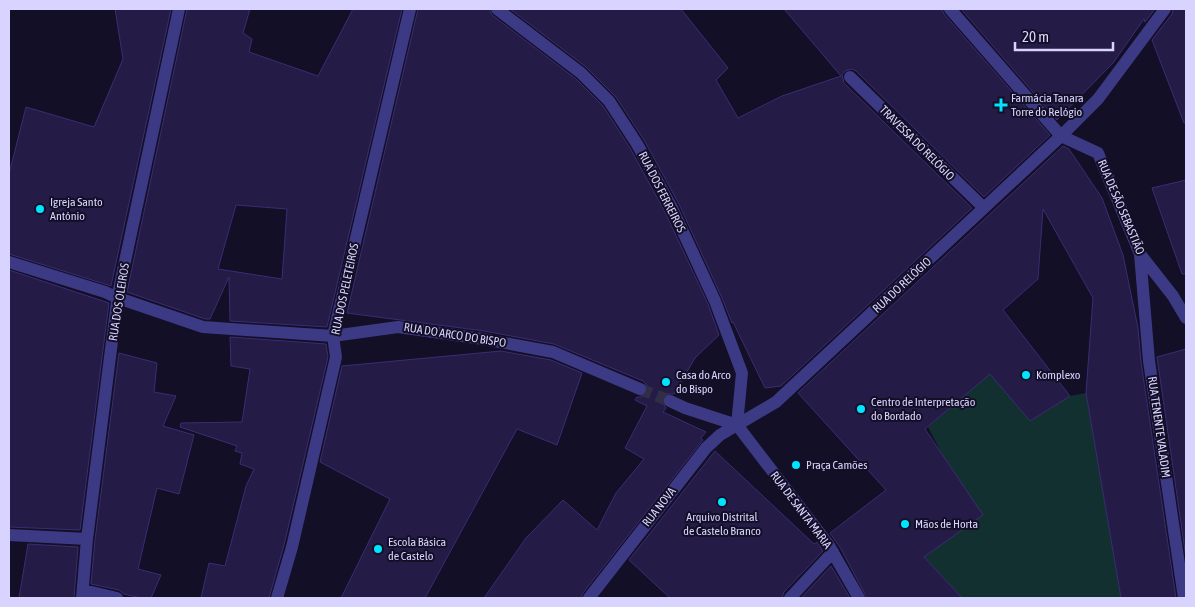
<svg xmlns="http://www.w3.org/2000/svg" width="1195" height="607" viewBox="0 0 1195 607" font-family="'Asap Condensed',sans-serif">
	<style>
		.green { fill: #12302f }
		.building { fill: #241b47; stroke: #3b2d73; fill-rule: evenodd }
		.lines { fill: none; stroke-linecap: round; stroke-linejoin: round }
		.minor-tunnel { stroke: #312d47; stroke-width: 12; stroke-dasharray: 12 6; stroke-linecap: butt }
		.minor { stroke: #3d3a85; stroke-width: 12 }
		.poi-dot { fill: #00e5ff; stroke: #130f26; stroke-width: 2 }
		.labels { text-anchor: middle; stroke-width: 4; stroke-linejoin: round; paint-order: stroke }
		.poi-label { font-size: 12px; fill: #d9d4ff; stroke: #130f26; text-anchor: start }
		.street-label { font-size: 12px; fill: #d9d4ff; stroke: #130f26 }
	</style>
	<rect width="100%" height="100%" fill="#130f26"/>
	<!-- green -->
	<path class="green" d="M1000 365 1030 421 1070 396 1086 393 1121 598H962L924 557 943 456 928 427Z"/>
	<!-- building -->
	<path class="building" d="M115 9H171L111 286 9 254V174L26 107 94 127 123 59Z
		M187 9H250L243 33 252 39 249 52 318 76 353 9H402L327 327 230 321 229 277 210 319H205L127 292ZM236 205 287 209 282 279 218 269Z
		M418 9H489L492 15 576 79 603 106 630 148 665 212 708 304 719 335 695 358 674 394H666L662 401 666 408 663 412 706 432 701 438 703 440 583 593 581 598H484L526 538 563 500 597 530 616 493 644 459 625 448 647 406 635 400 637 397H641L647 393 648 388 646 384 643 381 554 344 484 331 347 313Z
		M510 9H681L728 68 716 80 738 118 782 96 841 76 784 9H942L944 14 1050 135 984 197 856 71 852 69 845 71 842 75 844 83 972 208 781 386 765 388 733 322 732 323 722 298 679 204 644 140 616 97 586 67Z
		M961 9H1155L1145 22 1144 19 1113 63 1057 120Z
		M1173 9H1186V123H1184L1152 40 1172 14Z
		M1063 146 1069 149 1102 198 1123 255 1138 328 1141 362 1176 598H1121L1086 393 1093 298 1043 209 1038 279 1003 310 1070 396 1030 421 990 374 925 429 983 515 924 557 962 598H867L841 549 830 533 886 490 798 393Z
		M1186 180V274H1182L1152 188Z
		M9 270 109 303 80 530 9 527Z
		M230 337 326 344 328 357 284 545 269 598H201L209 563 225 566 246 486 254 469 240 464 242 453 235 451 237 446 180 427 181 423 242 422 250 369 231 366Z
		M1186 349V558L1157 357Z
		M501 351 551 360 582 373 557 445 517 429 425 598H341L390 499 320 462 342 366Z
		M119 353 157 363 154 392 176 396 163 426 194 435 179 494 157 488 138 569 161 575 151 598H141L124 594 119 590 91 584 95 540Z
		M715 451 814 544 817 542 823 551 784 592 782 598H670L629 560Z
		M28 544 78 547 74 598H19Z
		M831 566 850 598H801Z"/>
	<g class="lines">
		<!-- minor-tunnel -->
		<path class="minor-tunnel" d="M640 389 670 401"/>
		<!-- minor -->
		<path class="minor" d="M497 9 581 73 609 101 637 144 672 208 715 301 742 373 737 425
			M950 9 1061 136 1098 99 1165 9
			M850 77 984 208
			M1140 254 1149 361 1184 598
			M9 262 105 292 118 298 203 327 333 336 398 327 483 339 553 352 640 389
			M670 401 685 408 737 425
			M737 425 828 544 859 598
			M9 535 87 539
			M83 590 117 598
			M82 598 87 539 118 294 179 9
			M277 598 292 547 336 357 333 336 410 9
			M589 598 706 448 720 435 776 402 1061 136 1098 153 1140 254 1173 296 1186 318
			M790 598 833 552"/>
	</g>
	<!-- markers -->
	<g class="poi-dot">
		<path d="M998.5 97.5h5v5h5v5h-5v5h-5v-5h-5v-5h5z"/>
		<circle cx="40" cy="209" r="5"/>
		<circle cx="1026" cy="375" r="5"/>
		<circle cx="666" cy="382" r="5"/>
		<circle cx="861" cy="409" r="5"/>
		<circle cx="796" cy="465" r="5"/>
		<circle cx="722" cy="502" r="5"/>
		<circle cx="905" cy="524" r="5"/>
		<circle cx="378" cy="549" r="5"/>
	</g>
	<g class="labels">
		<!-- poi labels -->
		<g class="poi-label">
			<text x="1011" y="102">Farmácia Tanara<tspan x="1011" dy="14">Torre do Relógio</tspan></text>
			<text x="50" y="206">Igreja Santo<tspan x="50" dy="14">António</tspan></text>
			<text x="676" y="379">Casa do Arco<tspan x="676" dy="14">do Bispo</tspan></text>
			<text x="1036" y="379">Komplexo</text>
			<text x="871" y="406">Centro de Interpretação<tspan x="871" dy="14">do Bordado</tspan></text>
			<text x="806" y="469">Praça Camões</text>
			<text x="722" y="521" text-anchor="middle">Arquivo Distrital<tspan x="722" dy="14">de Castelo Branco</tspan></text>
			<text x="915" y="528">Mãos de Horta</text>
			<text x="388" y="546">Escola Básica<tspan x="388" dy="14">de Castelo</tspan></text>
		</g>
		<!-- street labels -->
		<g class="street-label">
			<text transform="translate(917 143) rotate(45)" y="4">TRAVESSA DO RELÓGIO</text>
			<text transform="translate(662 192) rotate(63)" y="4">RUA DOS FERREIROS</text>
			<text transform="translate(1121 207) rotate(67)" y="4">RUA DE SÃO SEBASTIÃO</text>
			<text transform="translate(902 285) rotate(-43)" y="4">RUA DO RELÓGIO</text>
			<text transform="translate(345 289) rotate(-78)" y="4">RUA DOS PELETEIROS</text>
			<text transform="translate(119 302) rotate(-81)" y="4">RUA DOS OLEIROS</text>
			<text transform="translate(455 335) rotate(9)" y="4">RUA DO ARCO DO BISPO</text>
			<text transform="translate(1159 427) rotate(82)" y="4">RUA TENENTE VALADIM</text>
			<text transform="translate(659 507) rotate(-52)" y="4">RUA NOVA</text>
			<text transform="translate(801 510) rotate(53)" y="4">RUA DE SANTA MARIA</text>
		</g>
	</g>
	<!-- border -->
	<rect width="1195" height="607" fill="none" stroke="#d9d4ff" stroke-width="20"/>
	<!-- scale -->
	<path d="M1015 42v8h98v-8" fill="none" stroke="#d9d4ff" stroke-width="2.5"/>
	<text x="1022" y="42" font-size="15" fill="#d9d4ff" stroke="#130f26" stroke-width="4" paint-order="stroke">20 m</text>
</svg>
